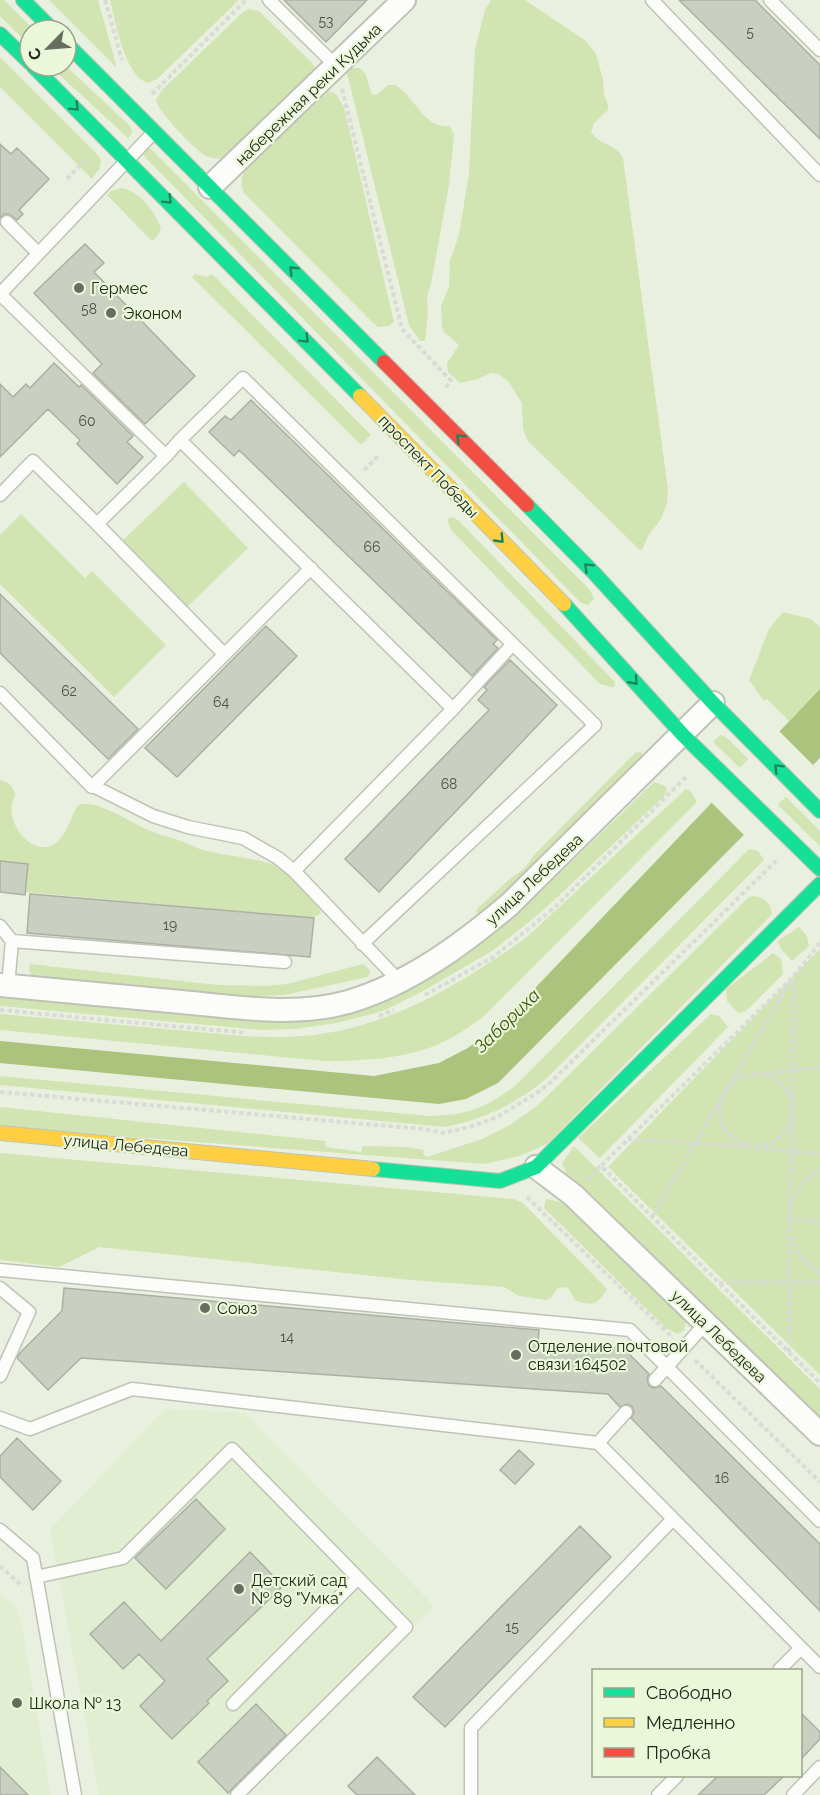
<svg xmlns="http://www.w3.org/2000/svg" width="820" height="1795" viewBox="0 0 820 1795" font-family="Raleway,sans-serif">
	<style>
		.built { fill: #e2eed1 }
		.green { fill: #d2e4b2 }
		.water { fill: #abc37d }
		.pier { fill: #e9f0df }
		.building { fill: #c9cfc1; stroke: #abb0a3; stroke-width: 1.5 }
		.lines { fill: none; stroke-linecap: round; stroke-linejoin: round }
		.lane-casing { stroke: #bec3b6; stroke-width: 15 }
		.street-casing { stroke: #bec3b6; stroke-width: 26 }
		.fast-casing { stroke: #bec3b6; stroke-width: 16 }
		.slow-casing { stroke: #bec3b6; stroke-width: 16 }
		.jam-casing { stroke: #bec3b6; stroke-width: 16 }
		.path { stroke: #d9dbd6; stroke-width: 4; stroke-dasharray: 4.5 3; stroke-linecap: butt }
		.lane { stroke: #fcfdfa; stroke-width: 12 }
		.street { stroke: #fcfdfa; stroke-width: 22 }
		.fast { stroke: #16e098; stroke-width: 14 }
		.slow { stroke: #ffcf43; stroke-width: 14 }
		.jam { stroke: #f24e42; stroke-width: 14 }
		.oneway { stroke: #1c845a }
		.poi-dot { fill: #686d60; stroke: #eaf7d8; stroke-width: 2 }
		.labels { text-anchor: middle; stroke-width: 4.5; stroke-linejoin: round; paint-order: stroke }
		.number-label { font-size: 14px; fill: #4c5145 }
		.street-label { font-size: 16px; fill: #23271c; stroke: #eaf7d8 }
		.poi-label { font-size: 16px; fill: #23271c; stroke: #eaf7d8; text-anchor: start }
		.water-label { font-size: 18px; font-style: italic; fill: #3c500b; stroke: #eaf7d8 }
	</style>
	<rect width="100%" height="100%" fill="#e9f0df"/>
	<!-- built -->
	<path class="built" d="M165 1409 245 1413 434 1606 246 1795H99L50 1530Z
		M0 1593 19 1611 51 1795H0Z"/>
	<!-- green -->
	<path class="green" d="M0 0H4L34 30H30V46L0 16Z
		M49 0H98L117 68Z
		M110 0H239L157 79 148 83C125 77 115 21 110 0Z
		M491 0H525L586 41 596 54 603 80 604 95 608 105V110L594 123 591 132C599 145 616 144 623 158L668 490 667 503 661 519 648 536 642 550 639 549 528 441 523 429 522 403 508 381 498 374 491 373 478 379 460 383 448 372 447 363 459 345 444 332 442 327 441 306 449 287 450 260 459 235 469 173 475 49 485 10Z
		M248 9 259 11 312 63 316 70 228 158C220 159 211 159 204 155 194 148 158 112 156 100L162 90 243 12Z
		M0 57 96 153 101 160 100 168 92 179 0 87Z
		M50 66H66L131 127 132 133 128 138Z
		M352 68H360L366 75 371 93 376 95 388 85H395C416 97 423 129 450 126L454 135 449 185 431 284 427 297 428 312 425 341H420L409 325 347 73Z
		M329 91 336 94 344 107 394 322 389 326 378 327 373 323 244 193C240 183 241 176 247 168Z
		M150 148 590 590 594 599 588 605 581 603 143 155 144 149Z
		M122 188C141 192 153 210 161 227L158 235 152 241 107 195 111 191Z
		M195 274 207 277 212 274 371 435 361 445 192 277Z
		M184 482 248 548 187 607 123 540Z
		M21 514 85 578 92 571 166 645 114 697 0 584V535Z
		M453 517 459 521 615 682V686L612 687 600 684 451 530 448 523V518Z
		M783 612 811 619 820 627V689L789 721 767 699 764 701 749 680 769 629Z
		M720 735 726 737 820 831V846L713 742Z
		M641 752 644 760 490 914 476 913 477 909 512 877 524 869 534 855 635 753Z
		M0 780C9 782 13 786 15 795 0 823 38 865 60 839 69 829 71 816 78 805 96 798 129 822 146 829 157 834 170 837 181 841 189 843 195 848 203 850 230 857 259 857 284 869L316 901 321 913 313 918 25 892 28 864 0 861Z
		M654 782 663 785 667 788 665 795 550 904 524 926 492 951 423 991 383 1011 337 1023 295 1029 262 1030 0 1006V995L306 1014 501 926 523 909Z
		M686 789 691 792 697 802 483 1017C469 1027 455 1037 439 1044 404 1059 361 1061 324 1061L0 1030V1014L243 1036C268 1037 295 1038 321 1034 397 1023 465 981 527 937Z
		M749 849 758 851 764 860 547 1078C516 1104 485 1119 445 1127L0 1085V1076L430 1116C469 1115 484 1108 515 1086Z
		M753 896C764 897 771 903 772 914L547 1144 519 1156 484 1164 0 1127V1107L325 1141 326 1147 361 1152 363 1146 407 1147 424 1150 423 1154 427 1157 482 1139 510 1125 537 1106 748 898Z
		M799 927 807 936 809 946 792 961 781 949 777 941Z
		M820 949V1375L608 1167Z
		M773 953 781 959 783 974 746 1011 738 1013 727 1001 726 989Z
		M30 964 218 985 266 986 287 984 363 964 370 970 368 977 284 995 257 996H230L33 977 29 971Z
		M711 1014 719 1016 728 1027 600 1158 578 1138Z
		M574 1146 820 1389V1424L568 1178 562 1163Z
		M0 1153 514 1199 523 1203 607 1289C597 1305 595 1306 576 1301L568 1288 562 1287 557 1289 551 1298 546 1300 519 1296 504 1287 411 1280 99 1247 59 1267 0 1260Z
		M546 1199 560 1202 571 1208 682 1316 686 1323 684 1330 678 1334 666 1328 544 1208Z"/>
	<!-- water -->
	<path class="water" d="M820 689V758L498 1083 466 1099 439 1104 0 1063V1041L374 1076 439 1063 466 1049 496 1029Z"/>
	<!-- pier -->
	<path class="pier" d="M777 729 815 767 746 837 709 800Z"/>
	<!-- building -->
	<path class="building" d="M284 0H367L326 42Z
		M679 0H755L820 65V139Z
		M0 144 11 154 17 148 49 179 19 210 23 214 17 220 9 214H4L0 218Z
		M85 244 104 263 94 272 195 376 145 424 93 373 102 364 34 293Z
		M54 363 79 387 81 385 133 436 127 442 143 457 117 484 77 444 80 440 48 409 0 457V384L13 397 26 384 30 388Z
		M251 400 497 640 493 644 498 648 472 676 239 450 234 456 209 432 225 416 231 420Z
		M0 594 138 729 108 759 0 653Z
		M266 626 297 656 177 777 145 748Z
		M510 660 557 705 379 892 345 859 489 710 478 700 487 690 484 687Z
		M0 861 28 864 25 895 0 892Z
		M30 894 314 918 310 957 27 933Z
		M64 1288 539 1330 538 1344 623 1348 649 1374 647 1379 649 1386 654 1388 661 1386 820 1544V1611L631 1418 634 1413 632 1406 627 1404 620 1407 608 1394 81 1358 48 1390 17 1358 20 1353 62 1311Z
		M17 1438 61 1481 33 1510 0 1477V1456Z
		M519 1450 534 1464 515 1484 500 1470Z
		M196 1499 225 1529 166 1589 135 1558Z
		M580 1526 611 1557 445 1727 413 1697Z
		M250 1552 283 1586 207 1659 228 1681 207 1701 209 1703 172 1739 140 1706 165 1681 139 1654 123 1669 90 1634 124 1602 161 1641Z
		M256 1704 286 1735 228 1793 198 1762Z
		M801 1713 820 1732V1739L801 1759Z
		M377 1757 415 1795H357L348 1786Z
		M0 1767 28 1795H0Z
		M718 1776H784L764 1795H698Z"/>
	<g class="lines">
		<!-- lane casing -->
		<g class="lane-casing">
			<path id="lane" d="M269 0 337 67
				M652 0 820 175
				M770 0 820 50
				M7 222 38 253
				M0 294 166 456 180 440 453 709
				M0 294 154 132
				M180 440 243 378 595 725 362 944
				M0 495 33 461 97 524 166 456
				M97 524 224 654
				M0 693 92 787 311 568
				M93 786 153 816 188 827 243 838 278 858 294 871 453 709 512 645
				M294 871 399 981
				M0 926 12 941 8 986
				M12 941 285 962
				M0 1270 630 1330 820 1521
				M0 1288 29 1312 0 1376
				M655 1380 706 1323
				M0 1418 30 1429 132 1389 598 1443 820 1667
				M598 1443 626 1412
				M0 1530 33 1558 75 1795
				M36 1577 123 1558 232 1449 406 1627 237 1795
				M779 1670 801 1648
				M233 1704 358 1578
				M471 1795V1728L673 1519
				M658 1795 677 1776
				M793 1795 820 1767"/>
		</g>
		<!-- street casing -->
		<g class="street-casing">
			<path id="street" d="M210 187 404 0
				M0 985C60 991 121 996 181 1002 236 1007 295 1017 348 1002 409 984 463 944 510 904L713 703
				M536 1167 573 1195 820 1434"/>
		</g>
		<!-- fast casing -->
		<g class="fast-casing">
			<path id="fast" d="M23 0 53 30
				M0 34 30 63
				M66 43 384 362
				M33 66 360 396
				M527 505 595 574 713 703 820 811
				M564 604 683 735 820 869
				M373 1169 500 1181 536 1167 820 884"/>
		</g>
		<!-- slow casing -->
		<g class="slow-casing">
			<path id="slow" d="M360 396 564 604
				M0 1133 373 1169"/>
		</g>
		<!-- jam casing -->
		<g class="jam-casing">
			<path id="jam" d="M384 362 527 505"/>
		</g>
		<!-- path -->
		<path class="path" d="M105 0 122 60
			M342 89 402 329 451 381 445 388
			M152 94 246 0
			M67 179 87 158
			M364 470 380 454
			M820 943 794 976 601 1166 820 1383
			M425 995 495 956 554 908 687 776
			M0 1010 247 1033
			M379 1016 394 1010
			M765 1074 820 1067
			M720 1110a36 36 0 1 1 72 0a36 36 0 1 1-72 0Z
			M0 1092 423 1129 444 1133 473 1126 497 1117 540 1091 552 1081 776 861
			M628 1139 748 1147
			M758 1148 820 1154
			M587 1180 600 1166
			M527 1197 673 1338
			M791 1205 802 1184 820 1169
			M652 1217 790 982
			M789 1219 820 1222
			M791 1236 801 1258 820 1274
			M719 1283 820 1282
			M789 1352V1219L792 1151 794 977
			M695 1360 820 1482
			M0 1566 22 1586"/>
		<!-- lane -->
		<use href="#lane" class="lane"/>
		<!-- street -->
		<use href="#street" class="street"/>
		<!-- fast -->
		<use href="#fast" class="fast"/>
		<!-- slow -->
		<use href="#slow" class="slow"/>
		<!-- jam -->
		<use href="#jam" class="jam"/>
	</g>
	<!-- one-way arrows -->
	<defs><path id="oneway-chevron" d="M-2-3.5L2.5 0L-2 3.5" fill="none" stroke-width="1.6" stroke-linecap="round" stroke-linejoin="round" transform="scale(1.5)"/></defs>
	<g class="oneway">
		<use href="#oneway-chevron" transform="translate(75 107) rotate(45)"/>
		<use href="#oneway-chevron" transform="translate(168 200) rotate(45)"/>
		<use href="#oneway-chevron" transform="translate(293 270) rotate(-135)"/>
		<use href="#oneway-chevron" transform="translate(305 339) rotate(45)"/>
		<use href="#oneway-chevron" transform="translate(460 438) rotate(-135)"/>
		<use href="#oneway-chevron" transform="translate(500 539) rotate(46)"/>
		<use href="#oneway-chevron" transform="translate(588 567) rotate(-135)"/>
		<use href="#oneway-chevron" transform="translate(634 681) rotate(48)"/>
		<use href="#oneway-chevron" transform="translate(778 768) rotate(-135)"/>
	</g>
	<!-- markers -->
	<g class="poi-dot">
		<circle cx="79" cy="288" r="6"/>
		<circle cx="111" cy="313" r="6"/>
		<circle cx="205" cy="1308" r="6"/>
		<circle cx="516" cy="1355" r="6"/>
		<circle cx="239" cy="1589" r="6"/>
		<circle cx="17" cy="1703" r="6"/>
	</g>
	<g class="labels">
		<!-- number labels -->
		<g class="number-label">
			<text x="326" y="26">53</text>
			<text x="750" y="37">5</text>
			<text x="89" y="314">58</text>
			<text x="87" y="426">60</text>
			<text x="372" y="552">66</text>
			<text x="69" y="696">62</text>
			<text x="221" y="707">64</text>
			<text x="449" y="789">68</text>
			<text x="170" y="930">19</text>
			<text x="287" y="1342">14</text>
			<text x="722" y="1483">16</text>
			<text x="512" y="1632">15</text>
		</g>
		<!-- street labels -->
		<g class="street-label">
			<text transform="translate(308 94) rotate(-44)" y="6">набережная реки Кудьма</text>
			<text transform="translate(429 466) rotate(46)" y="6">проспект Победы</text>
			<text transform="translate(534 879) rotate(-43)" y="6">улица Лебедева</text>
			<text transform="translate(126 1145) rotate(5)" y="6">улица Лебедева</text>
			<text transform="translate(719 1336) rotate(44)" y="6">улица Лебедева</text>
		</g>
		<!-- poi labels -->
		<g class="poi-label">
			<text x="91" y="294">Гермес</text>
			<text x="123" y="319">Эконом</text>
			<text x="217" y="1314">Союз</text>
			<text x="528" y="1352">Отделение почтовой<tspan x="528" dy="18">связи 164502</tspan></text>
			<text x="251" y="1586">Детский сад<tspan x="251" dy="18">№ 89 "Умка"</tspan></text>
			<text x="29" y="1709">Школа № 13</text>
		</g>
		<!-- water labels -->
		<g class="water-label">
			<text transform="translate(507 1021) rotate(-44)" y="6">Забориха</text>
		</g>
	</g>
	<!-- legend -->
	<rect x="592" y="1669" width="210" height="108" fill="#eaf7d8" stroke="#9aa48d" stroke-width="1.5"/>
	<rect x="604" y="1688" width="30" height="9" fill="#16e098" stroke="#9aa48d" stroke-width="1.5"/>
	<text x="646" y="1699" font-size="18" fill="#23271c">Свободно</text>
	<rect x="604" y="1718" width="30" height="9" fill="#ffcf43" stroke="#9aa48d" stroke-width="1.5"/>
	<text x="646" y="1729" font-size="18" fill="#23271c">Медленно</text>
	<rect x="604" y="1748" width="30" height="9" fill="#f24e42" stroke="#9aa48d" stroke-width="1.5"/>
	<text x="646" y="1759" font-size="18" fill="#23271c">Пробка</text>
	<!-- north arrow -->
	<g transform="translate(48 48) rotate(245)"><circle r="28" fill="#eaf7d8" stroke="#9aa48d" stroke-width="1.5"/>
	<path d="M0-4.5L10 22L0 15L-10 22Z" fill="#686d60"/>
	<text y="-9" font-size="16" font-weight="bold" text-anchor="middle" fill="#23271c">С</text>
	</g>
</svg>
